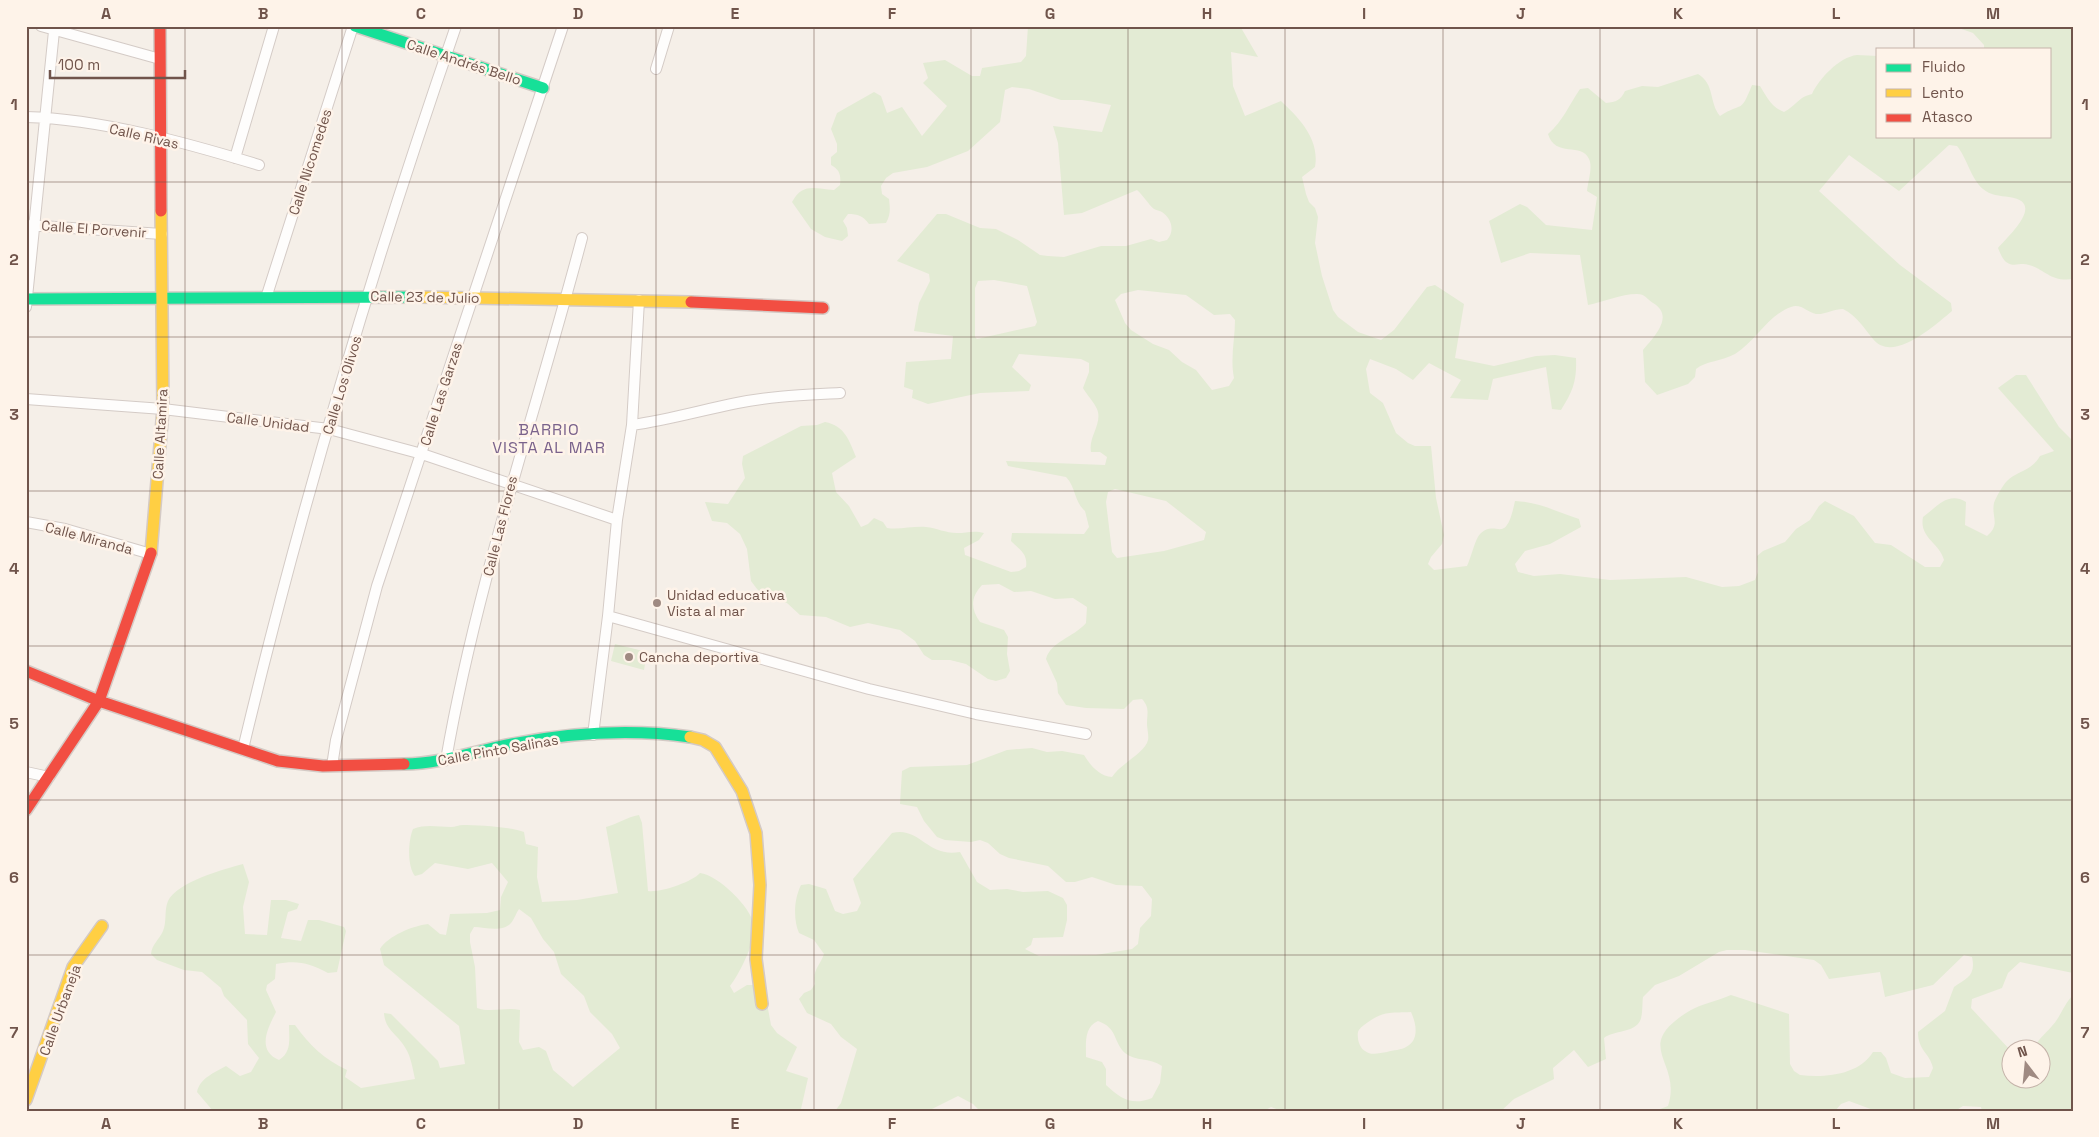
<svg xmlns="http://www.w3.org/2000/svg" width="2099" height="1137" viewBox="0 0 2099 1137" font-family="'Space Grotesk',sans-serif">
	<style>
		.green { fill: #e3ebd4; fill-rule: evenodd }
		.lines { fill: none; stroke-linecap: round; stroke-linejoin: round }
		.street-casing { stroke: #d4cbc6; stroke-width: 12 }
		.fast-casing { stroke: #d4cac5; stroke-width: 14 }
		.slow-casing { stroke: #d4cac5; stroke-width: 14 }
		.jam-casing { stroke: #d4cac5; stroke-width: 14 }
		.street { stroke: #fefdfc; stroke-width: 10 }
		.fast { stroke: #16e098; stroke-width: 11 }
		.slow { stroke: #ffcf43; stroke-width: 11 }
		.jam { stroke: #f24e42; stroke-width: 11 }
		.grid { fill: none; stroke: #70544b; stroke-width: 1; stroke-opacity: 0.55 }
		.poi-dot { fill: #9f8a82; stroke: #fef3e9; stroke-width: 2 }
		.labels { text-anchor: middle; stroke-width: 5; stroke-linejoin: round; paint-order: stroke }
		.street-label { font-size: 14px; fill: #70544b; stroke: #fef3e9 }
		.poi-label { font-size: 14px; fill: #70544b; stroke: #fef3e9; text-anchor: start }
		.quarter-label { font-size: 16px; letter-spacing: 1px; fill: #7a638c; stroke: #fef3e9 }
		.neatline { fill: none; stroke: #70544b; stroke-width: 2 }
		.grid-label { font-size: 16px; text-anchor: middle; font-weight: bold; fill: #70544b }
	</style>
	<rect width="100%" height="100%" fill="#f5efe8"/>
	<!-- green -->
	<path class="green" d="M1028 26H1240L1258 57 1231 52 1233 86 1245 116 1281 101C1299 118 1320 139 1315 167L1302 177 1306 194 1309 202 1315 208 1318 217 1315 243 1322 276 1333 310 1338 317 1358 332 1381 340 1394 330 1427 287 1435 285 1464 304 1455 358 1494 366 1536 356 1555 355 1576 358C1577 381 1573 391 1561 410L1552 409 1546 367 1493 379 1488 400 1450 398 1461 380 1429 363 1413 380 1396 369 1370 359 1366 369 1370 393 1383 403 1396 433 1408 443 1415 446H1431L1436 498 1444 535 1442 544 1431 557 1428 564 1434 570 1467 566C1471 558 1475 539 1480 534 1497 517 1505 549 1515 501 1539 502 1557 512 1579 519L1581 527 1550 544 1525 551 1515 564 1518 572 1534 576 1560 574 1610 580 1686 577 1722 587 1739 586 1755 580 1758 572 1757 556 1763 551 1785 542 1796 529 1810 520 1819 506 1825 501 1854 516 1875 543 1891 545 1925 567H1940L1944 560C1939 542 1919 538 1923 517 1937 507 1948 491 1966 502L1965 525 1987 536C2001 524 1991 517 1994 503 1996 497 2002 487 2006 482 2016 471 2032 471 2040 456L2054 451 1998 388 2016 375H2026L2059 427 2073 441V973L2020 962 2008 973 2002 988 1972 999 1971 1008 2011 1051 2012 1080H2042V1050L2034 1049C2039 1036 2051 1030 2058 1018 2063 1010 2066 1002 2073 995V1111H1982L1981 1107 1963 1106 1955 1111H1876L1849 1101 1841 1104 1835 1111H1655L1668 1106C1683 1060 1629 1047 1691 1010 1701 1004 1718 1001 1731 995L1789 1014 1790 1064 1794 1071 1800 1075C1825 1078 1859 1075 1873 1052H1881L1886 1058 1891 1073 1905 1078 1929 1077 1933 1068C1930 1053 1918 1051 1918 1032L1945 1011 1954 987C1967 978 1976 976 1972 957L1964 955 1933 985 1885 997 1880 972 1829 979 1821 965 1814 960 1745 950H1727L1719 952 1679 976 1655 985 1643 997C1642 1004 1643 1015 1640 1021 1634 1033 1614 1030 1604 1038L1606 1059 1588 1067 1574 1050 1553 1068 1554 1079 1514 1099 1501 1111H1282L1271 1107 1264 1111H980L973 1104 958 1096 928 1111H835L841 1103 857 1049 841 1037 831 1024 807 1013 799 999 804 993 811 990 815 984C812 970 820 966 824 954L814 940 799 933C793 919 794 899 801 885L809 884 826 889 835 911 843 914 857 911 861 903 853 879 892 833C920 826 927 858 960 852L977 882 990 890 1007 889 1023 892 1048 891 1063 898 1067 905V920L1063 937 1033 938 1031 945 1025 949 1039 956 1096 955 1132 949 1138 944 1140 928 1151 916 1152 899 1142 886 1116 885 1092 877 1075 882H1066L1048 866 1009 858 1000 854 988 843 980 840 971 842 945 840 937 837 924 821 917 807 900 804 902 771 910 767 967 765 1007 750 1032 748 1047 752 1062 751 1084 755C1090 765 1099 776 1112 777 1120 764 1145 753 1148 740 1149 735 1147 729 1147 724 1147 713 1150 708 1142 699L1133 700 1124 709 1086 708 1066 705 1058 693 1057 683 1046 659C1051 641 1073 638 1086 623L1087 607 1073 598 1055 599 1031 591 1014 592 999 584 982 585C971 597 970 608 980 622L1004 630 1008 637 1007 654 1010 671 1006 678 996 681 988 679 966 664 950 660H932L924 655 915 641 900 630 868 623 850 627 826 617 800 615 787 603 764 595 757 589 751 581 747 549 740 534 727 523 712 521 705 502 728 504 745 478 742 464 743 456 801 426 817 425 825 422C845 426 849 440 856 457L832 473 836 492 849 506 861 527 868 524 874 518 883 522 887 528C899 530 913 526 926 527 936 528 946 533 957 533 966 533 974 530 984 533L979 540 964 548 965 555 1011 572 1019 571 1026 567C1028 554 1020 550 1011 541L1012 533 1084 534 1089 527 1085 511C1074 502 1076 487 1066 477L1008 466 1006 461 1105 465 1107 457 1100 452H1091C1088 437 1103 423 1097 409 1094 402 1087 395 1083 388L1089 372V363L1081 359 1019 354 1012 367 1031 385 1029 391 980 393 928 404 912 398 913 390 904 387 906 362 951 359 953 336 914 331 919 303 930 281 929 274 897 261 937 214H946L980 228 996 229 1018 240 1040 255 1048 256 1064 257 1101 246H1126L1151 239 1159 242 1167 240C1175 231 1172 219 1162 212 1160 211 1156 210 1154 209 1148 204 1143 195 1137 190L1082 213 1064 215 1058 143 1053 126 1102 132 1111 105 1082 100H1061L1029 89 1012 87 1005 90 1000 122 968 151 927 167 893 173 886 178 881 186 882 194 889 199C890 208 891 214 886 223L869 224C863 216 858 214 848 214L843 221 847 228 848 236 842 241 825 237 811 229 792 202C803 182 815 189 834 190L840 185C841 175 840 170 831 165V157L837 152V144L831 129 837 113 874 92 881 96 887 113 902 107 922 136 947 106 923 83 928 78 923 63 945 60 972 76H980L982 68 1021 62 1026 56ZM994 280 1027 286 1037 322 1035 326 977 339 975 337V288L978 281ZM1138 290 1186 295 1214 315 1230 314 1235 320C1235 340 1230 358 1234 378L1229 386 1212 390 1196 370 1182 362 1169 350 1153 344 1131 330 1125 323 1115 300 1121 294ZM1115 489 1166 501 1206 532 1204 540 1164 551 1117 558 1112 552 1106 502 1108 492ZM1411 1012C1416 1023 1420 1040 1406 1047 1402 1050 1393 1050 1387 1052 1380 1053 1371 1056 1365 1051 1361 1049 1358 1042 1358 1038 1357 1031 1359 1029 1364 1025 1383 1011 1387 1013 1411 1012ZM1098 1021C1118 1028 1113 1042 1125 1053 1136 1062 1149 1057 1162 1066L1160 1083 1152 1098C1132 1106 1121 1099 1106 1085V1069L1102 1062 1086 1057C1086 1043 1084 1027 1098 1021Z
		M1953 26H2073V279C2050 282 2045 269 2029 265 2020 262 2014 268 2006 262 2002 258 2000 253 1998 248 2008 236 2047 202 2009 197 2000 196 1990 195 1983 189 1971 179 1967 158 1957 146L1949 145 1899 191 1849 155 1819 191 1900 265 1951 303 1952 311C1935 325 1893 364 1873 339 1863 327 1857 316 1843 309 1834 309 1824 315 1816 314 1808 313 1801 303 1791 307 1768 315 1755 342 1735 354 1722 361 1706 361 1696 369L1695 377 1688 384 1657 395 1645 382 1643 350C1654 337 1675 316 1653 303 1647 299 1645 294 1637 294 1621 294 1603 302 1588 305L1580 255 1530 253 1501 263 1489 221 1520 204 1527 207 1546 225 1592 230 1597 197 1587 191C1588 181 1593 167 1589 159 1582 142 1555 158 1548 134 1563 121 1569 105 1580 89L1588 88 1606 103C1616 102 1621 100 1625 91L1642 86 1658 87 1698 74C1715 84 1709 103 1720 116 1743 101 1740 115 1752 85L1760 86C1767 97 1771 107 1784 112 1796 106 1798 97 1812 94 1819 79 1839 57 1857 55 1864 55 1871 56 1878 56V136H2050V49H1984V45L1973 33Z
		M615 644 647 652 644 670 611 661Z
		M639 815 642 823 648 891C660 893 692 882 700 873 718 875 751 907 754 925 757 939 739 975 730 986L734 993 747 985H756L766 998 771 1025 777 1033 797 1047 786 1071 808 1078 801 1109 803 1111H213L197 1092C200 1078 214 1073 226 1066L240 1076 251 1072 259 1058 248 1044 247 1020 224 996 221 988 202 972 184 970 157 960 151 954C152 944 159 940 163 931 167 922 164 910 168 901 177 882 224 869 243 864L249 882 243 907 245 934 267 935 271 900H286L299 904 297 909 288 912 281 938 301 941 308 920H319L344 927 346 931 337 972 328 973C309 963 298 960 276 964L275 979 267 985 266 990 276 1012C268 1028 256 1050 279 1060 292 1052 289 1039 289 1025H295C310 1046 324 1059 347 1070L345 1077 361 1088 415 1079C413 1070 411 1057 406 1049 399 1035 385 1031 384 1013L391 1014 438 1061 440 1068 465 1064 459 1026 384 965 380 949C388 936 412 926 428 924L440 934 446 935 450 914 487 913 500 910 501 897 508 882 492 863 468 869 435 863 422 874 415 876C407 866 408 841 413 829 426 824 438 827 451 827 455 827 459 825 463 825 477 825 512 827 524 832L526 844 538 847 537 877 542 902 577 900 618 893 606 827C617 824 627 817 639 815ZM519 909 531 918 543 939 554 952 561 974 584 996 590 1012 612 1034 620 1048 573 1087 553 1070 546 1051 539 1047 523 1050 519 1042 520 1010C506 1007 491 1013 477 1008L475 967 470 942V934L474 927C485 927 502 933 511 923 514 920 516 913 519 909Z"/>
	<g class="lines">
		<!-- street casing -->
		<g class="street-casing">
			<path id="street" d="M41 26 160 59
				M656 69 669 26
				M26 117C101 119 187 143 259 165
				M235 158 274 26
				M26 225 162 234
				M266 298 353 26
				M26 307 54 31
				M26 399 163 409 329 429 422 454 617 520
				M632 425C668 420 702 410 737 403 771 396 806 395 840 393
				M26 522 65 529 151 554
				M608 616 869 689 976 714 1086 734
				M593 735 608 616 617 520 632 425 639 300
				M243 749C301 505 374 263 456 26
				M446 760C477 582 536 412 582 238
				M332 766 336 740 377 586 563 26
				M26 772 49 777"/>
		</g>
		<!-- fast casing -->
		<g class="fast-casing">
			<path id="fast" d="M355 26 543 88
				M26 299 421 297
				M404 764C440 764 476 751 512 744 569 733 633 729 690 737"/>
		</g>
		<!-- slow casing -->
		<g class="slow-casing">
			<path id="slow" d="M421 297 691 302
				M151 553 163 409 161 211
				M690 737 703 740 715 747 742 791 756 833 760 885 756 959 762 1004
				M26 1100 73 967 102 926"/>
		</g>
		<!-- jam casing -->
		<g class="jam-casing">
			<path id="jam" d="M160 26 161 211
				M691 302 823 308
				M26 671 99 701 278 761 323 766 404 764
				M26 810 99 701 151 553"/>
		</g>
		<!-- street -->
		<use href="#street" class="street"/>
		<!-- fast -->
		<use href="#fast" class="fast"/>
		<!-- slow -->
		<use href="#slow" class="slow"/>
		<!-- jam -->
		<use href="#jam" class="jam"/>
	</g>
	<!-- grid -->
	<path class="grid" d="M185 26V1111M342 26V1111M499 26V1111M656 26V1111M814 26V1111M971 26V1111M1128 26V1111M1285 26V1111M1443 26V1111M1600 26V1111M1757 26V1111M1914 26V49M1914 136V1111M26 182H2073M26 337H2073M26 491H2073M26 646H2073M26 800H2073M26 955H2073"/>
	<!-- markers -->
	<g class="poi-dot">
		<circle cx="657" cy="603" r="5"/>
		<circle cx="629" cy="657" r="5"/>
	</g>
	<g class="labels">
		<!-- street labels -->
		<g class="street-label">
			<text transform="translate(464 62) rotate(18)" y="5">Calle Andrés Bello</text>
			<text transform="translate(144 136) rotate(13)" y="5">Calle Rivas</text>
			<text transform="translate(310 162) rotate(-72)" y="5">Calle Nicomedes</text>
			<text transform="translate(94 229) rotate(4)" y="5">Calle El Porvenir</text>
			<text transform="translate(425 297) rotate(1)" y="5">Calle 23 de Julio</text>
			<text transform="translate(342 385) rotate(-73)" y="5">Calle Los Olivos</text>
			<text transform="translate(441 394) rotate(-72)" y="5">Calle Las Garzas</text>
			<text transform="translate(268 422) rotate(7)" y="5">Calle Unidad</text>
			<text transform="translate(160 434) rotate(-87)" y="5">Calle Altamira</text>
			<text transform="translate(500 526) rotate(-76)" y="5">Calle Las Flores</text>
			<text transform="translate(89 538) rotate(15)" y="5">Calle Miranda</text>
			<text transform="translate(498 750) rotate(-10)" y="5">Calle Pinto Salinas</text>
			<text transform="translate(60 1010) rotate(-70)" y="5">Calle Urbaneja</text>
		</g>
		<!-- poi labels -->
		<g class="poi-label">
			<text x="667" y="600">Unidad educativa<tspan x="667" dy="16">Vista al mar</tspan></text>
			<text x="639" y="662">Cancha deportiva</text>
		</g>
		<!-- quarter labels -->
		<g class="quarter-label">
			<text x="549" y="435">BARRIO<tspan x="549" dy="18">VISTA AL MAR</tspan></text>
		</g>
	</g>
	<!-- border -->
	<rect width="2099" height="1137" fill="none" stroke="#fef3e9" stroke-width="55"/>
	<!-- legend -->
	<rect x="1876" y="48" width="175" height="90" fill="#fef3e9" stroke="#c5b3aa"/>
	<rect x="1886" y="64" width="25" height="8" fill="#16e098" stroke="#c5b3aa"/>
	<text x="1922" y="72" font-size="15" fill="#70544b">Fluido</text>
	<rect x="1886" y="89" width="25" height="8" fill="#ffcf43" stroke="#c5b3aa"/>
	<text x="1922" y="98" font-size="15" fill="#70544b">Lento</text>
	<rect x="1886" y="114" width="25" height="8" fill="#f24e42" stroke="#c5b3aa"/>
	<text x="1922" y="122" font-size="15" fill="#70544b">Atasco</text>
	<!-- north arrow -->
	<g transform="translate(2026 1064) rotate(344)"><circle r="24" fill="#fef3e9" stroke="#c5b3aa"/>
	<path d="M0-4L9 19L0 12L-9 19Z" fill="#9f8a82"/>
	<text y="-8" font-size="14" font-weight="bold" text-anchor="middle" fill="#70544b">N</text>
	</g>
	<!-- scale -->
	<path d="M50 70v8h135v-8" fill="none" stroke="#70544b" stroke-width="2.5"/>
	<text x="58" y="70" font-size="15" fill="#70544b" stroke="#fef3e9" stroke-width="4" paint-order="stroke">100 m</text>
	<rect x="28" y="28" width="2044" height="1082" class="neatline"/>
	<g class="grid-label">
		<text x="106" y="19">A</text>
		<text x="263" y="19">B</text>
		<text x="421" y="19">C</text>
		<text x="578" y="19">D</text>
		<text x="735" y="19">E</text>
		<text x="892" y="19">F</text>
		<text x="1050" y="19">G</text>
		<text x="1207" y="19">H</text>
		<text x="1364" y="19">I</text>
		<text x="1521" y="19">J</text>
		<text x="1678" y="19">K</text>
		<text x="1836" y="19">L</text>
		<text x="1993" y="19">M</text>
		<text x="14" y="110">1</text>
		<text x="2085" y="110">1</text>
		<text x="14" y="265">2</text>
		<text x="2085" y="265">2</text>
		<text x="14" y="420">3</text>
		<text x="2085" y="420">3</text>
		<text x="14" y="574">4</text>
		<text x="2085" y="574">4</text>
		<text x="14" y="729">5</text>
		<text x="2085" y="729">5</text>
		<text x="14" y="883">6</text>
		<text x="2085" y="883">6</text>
		<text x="14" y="1038">7</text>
		<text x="2085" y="1038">7</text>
		<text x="106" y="1129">A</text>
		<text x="263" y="1129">B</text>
		<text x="421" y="1129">C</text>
		<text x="578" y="1129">D</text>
		<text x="735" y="1129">E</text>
		<text x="892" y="1129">F</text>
		<text x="1050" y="1129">G</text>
		<text x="1207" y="1129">H</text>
		<text x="1364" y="1129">I</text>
		<text x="1521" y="1129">J</text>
		<text x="1678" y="1129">K</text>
		<text x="1836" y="1129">L</text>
		<text x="1993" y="1129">M</text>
	</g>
</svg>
